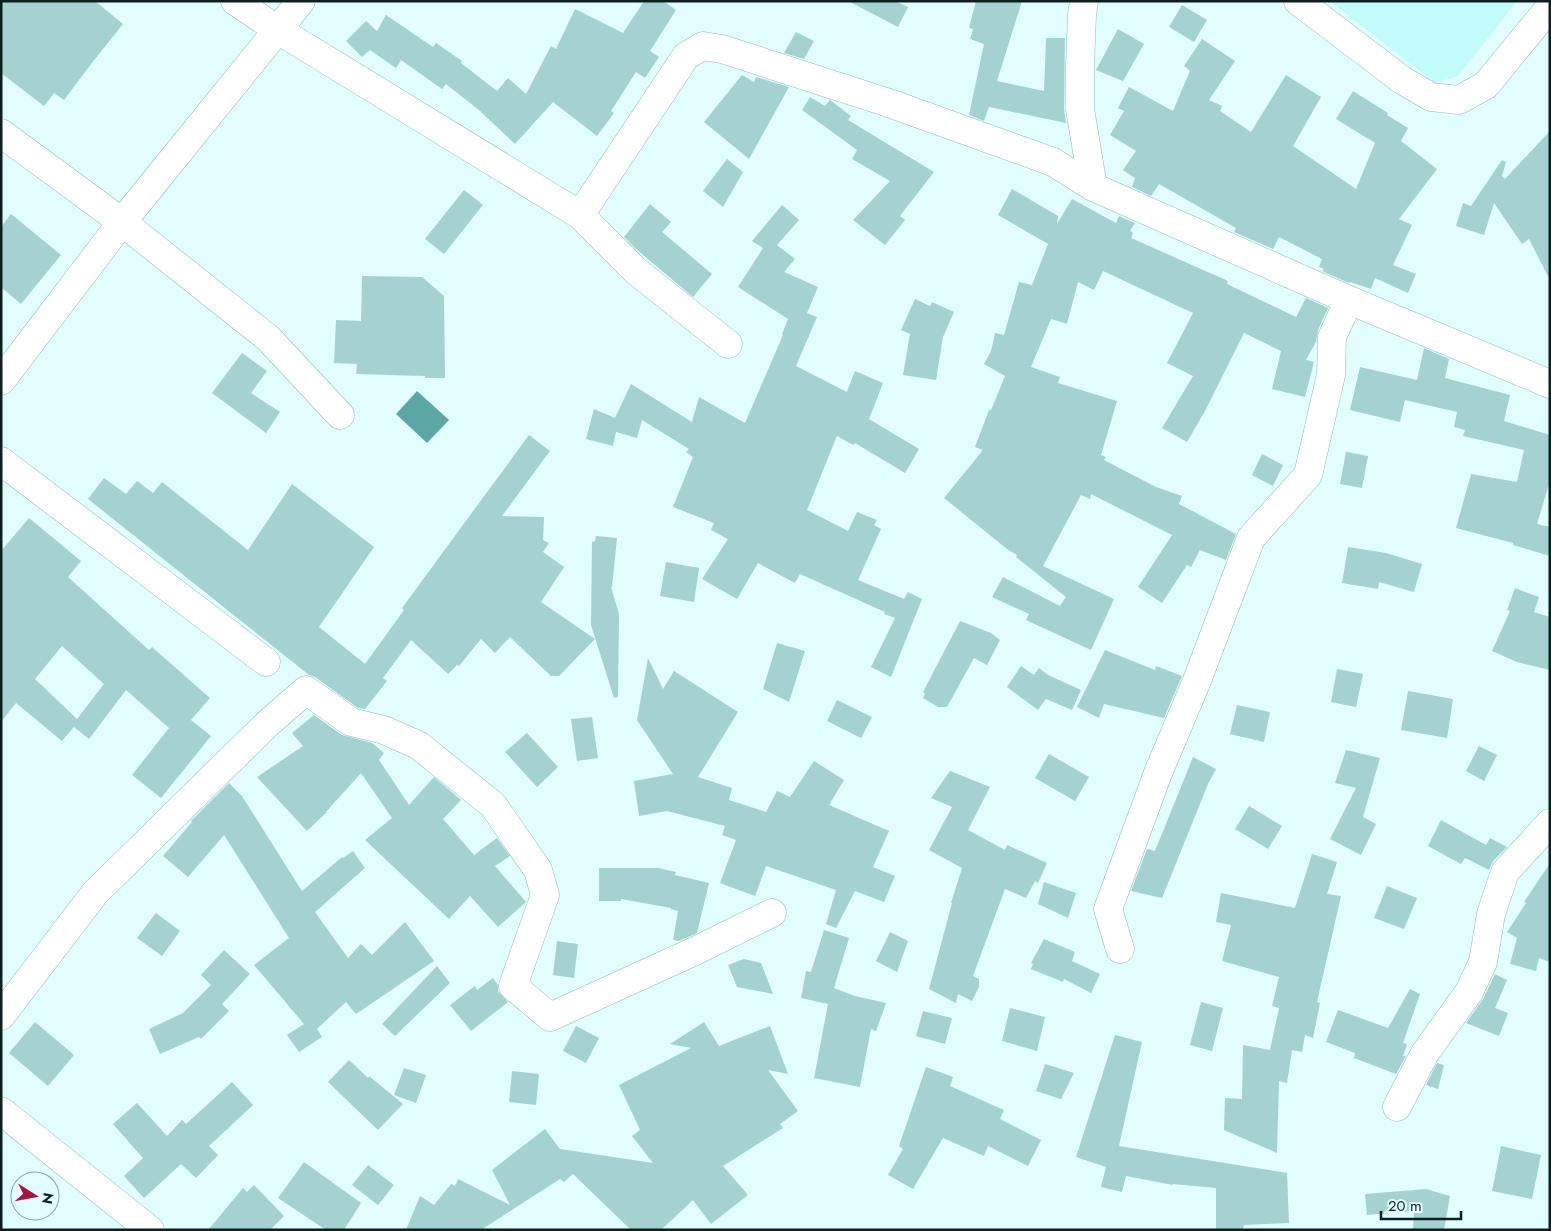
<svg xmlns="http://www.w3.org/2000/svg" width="1551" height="1231" viewBox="0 0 1551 1231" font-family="Jost,sans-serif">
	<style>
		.built { fill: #c1fcfb }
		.water { fill: #5ca7a6 }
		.building { fill: #a3d2d1; fill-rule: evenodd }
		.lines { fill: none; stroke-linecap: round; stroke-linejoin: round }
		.minor-casing { stroke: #8cbab9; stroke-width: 29 }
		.minor { stroke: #fff; stroke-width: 28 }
	</style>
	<rect width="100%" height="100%" fill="#e1fdfd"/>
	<!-- built -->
	<path class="built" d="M1330 1H1517L1458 76 1435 83Z"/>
	<!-- water -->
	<path class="water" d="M417 391 449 420 427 443 396 414Z"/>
	<!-- building -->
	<path class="building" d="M1 1H95L123 24 91 64 64 100 54 93 44 106 1 73Z
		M644 1H663L676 10 650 51 659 57 645 78 636 72 611 111 614 113 597 136 553 102 515 144 480 111 446 84 442 89 401 60 396 68 370 50 362 57 346 41 366 21 377 31 386 15 433 47 436 43 462 61 461 63 497 91 508 78 526 94 551 46 556 49 575 9 623 33Z
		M848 1H895L908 7 898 27Z
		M976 1H1022L997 81 1044 91 1046 38H1065L1064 109 1066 123 989 107 984 121 969 115 984 44 970 39 973 29 969 28Z
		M1182 5 1207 20 1194 42 1169 27Z
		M1118 29 1144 44 1123 81 1096 70Z
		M796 32 814 41 804 59 784 53Z
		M1202 39 1235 61 1209 100 1222 106 1220 111 1251 132 1286 75 1321 97 1293 146 1356 189 1375 143 1336 119 1353 91 1388 113 1387 115 1408 128 1401 141 1437 169 1399 219 1412 225 1393 265 1416 274 1408 293 1375 278 1371 289 1350 282 1349 283 1322 271 1324 269 1319 267 1322 259 1279 237 1273 249 1234 232 1236 228 1159 184 1151 196 1132 187 1135 178 1123 170 1136 151 1110 135 1124 111 1118 108 1129 87 1173 111 1190 71 1184 66Z
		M742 75 754 82 756 77 789 87 749 159 704 122Z
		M810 97 825 106 830 100 851 116 848 120 934 172 900 216 905 220 885 245 853 220 890 181 852 159 857 150 802 110Z
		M1550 131V280L1529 239 1522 244 1494 203 1484 235 1456 226 1463 203 1471 206 1502 160 1506 162 1502 176 1505 179Z
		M727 159 743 172 723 207 703 191Z
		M1012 189 1058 216 1057 224 1072 199 1116 223 1119 216 1135 223 1130 231 1133 233 1131 238 1228 281 1227 284 1296 317 1306 298 1328 308 1318 330 1316 342 1306 360 1314 362 1305 397 1272 389 1281 351 1244 333 1205 411 1187 442 1162 428 1193 376 1167 363 1193 313 1103 271 1094 290 1078 282 1067 324 1051 319 1031 367 1060 377 1058 383 1117 401 1101 455 1106 457 1104 460 1156 487 1182 496 1179 504 1236 534 1226 560 1200 550 1191 567 1187 565 1162 603 1138 587 1172 535 1091 494 1090 499 1081 495 1043 566 1114 599 1091 650 1026 620 1029 614 992 597 1003 577 1060 606 1066 597 1016 557 1017 555 1007 549 944 498 983 450 975 447 989 410H991L1005 376 984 364 991 351 995 333 1004 335 1019 282 1032 285 1048 244 998 215Z
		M464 190 483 205 444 254 425 239Z
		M650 204 671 222 662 232 712 274 693 297 636 249 624 237Z
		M782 205 799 220 777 245 795 259 784 272 818 287 807 313 817 317 796 366 847 392 855 371 883 383 869 419 919 449 905 473 855 443 853 445 837 436 807 510 848 531 857 512 877 520 874 525 881 529 858 580 904 599 908 592 922 599 891 677 871 667 895 618 884 614 885 612 800 574 795 583 758 563 737 599 702 579 728 539 711 530 714 523 673 507 693 457 686 452 689 449 642 420 637 438 616 432 613 446 586 439 594 409 615 418 631 384 692 422 699 397 745 423 783 335 782 334 788 319 738 287 763 248 752 241Z
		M11 214 61 255 21 304 1 287V227Z
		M362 276 422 277 444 296 445 378H425V376L356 374 357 364 334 363 336 320 361 321Z
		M915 299 930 306 932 302 954 312 943 337 936 380 903 375 910 334 901 330Z
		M1424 348 1449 359 1445 378 1510 395 1504 421 1550 435V481L1537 524 1550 527V556L1513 545V543L1456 528 1471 474 1517 482 1524 450 1463 436 1465 430 1454 427 1457 412 1405 400 1400 422 1350 410 1360 367 1417 380Z
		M242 353 267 371 251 393 280 412 266 433 212 393Z
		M529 435 550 451 502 516 544 517 543 540 549 543 543 552 564 567 541 602 595 639 559 676H551L510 637 495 653 481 639 459 666 457 665 448 674 411 640 383 678 387 681 365 709 358 708 315 677 309 675 88 499 104 478 126 494 137 481 153 493 162 482 248 550 292 484 374 547 319 627 365 664 404 610 402 608Z
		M1346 452 1368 456 1362 488 1340 484Z
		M1262 454 1283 465 1273 486 1252 475Z
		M29 518 81 561 68 577 149 650 152 647 210 698 191 720 211 736 161 798 132 775 169 728 126 690 89 739 74 727 62 741 16 703 1 722V551ZM62 646 104 684 77 719 35 679Z
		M596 536 617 538 612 587H611L619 614 618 697 614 698 591 625 592 542 595 541Z
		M1348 547 1386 553 1422 564 1414 592 1379 582 1378 589 1342 583Z
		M666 562 699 568 694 602 660 596Z
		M1515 588 1539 597 1534 612 1550 617V670L1517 662 1492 651 1510 611 1507 610Z
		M960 621 991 633 1000 640 987 665 974 658 947 707H938L923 698 925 694 923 692Z
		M777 643 805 651 789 702 763 689Z
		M1105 650 1155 670 1156 666 1182 676 1164 718 1104 704 1099 718 1077 707Z
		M648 658 663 689 674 671 738 712 698 777 732 788 729 800 766 812 777 791 790 797 814 761 844 780 829 805 889 831 873 867 895 876 884 902 855 891 836 928 826 924 836 890 766 866 755 896 720 883 736 840 722 835 725 826 667 811 639 816 634 781 673 774 637 720Z
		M1021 666 1034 675 1039 668 1048 675 1081 690 1072 710 1046 699 1038 710 1007 687Z
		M1337 669 1363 674 1356 707 1331 702Z
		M1408 691 1453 699 1447 738 1401 730Z
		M837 700 872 717 861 738 827 721Z
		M1237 705 1270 712 1264 742 1230 734Z
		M314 715 342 735 372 743 384 753 379 760 409 805 434 777 461 800 443 819 474 855 497 838 510 856 495 866 526 902 498 927 470 896 449 919 365 840 392 818 361 773 326 812H327L307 831 257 777 303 746 292 733Z
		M592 717 598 758 577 761 571 719Z
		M527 733 558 767 537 787 505 752Z
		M1479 746 1497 755 1484 781 1466 771Z
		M1346 750 1380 758 1363 817 1376 824 1361 855 1330 839 1356 788 1335 783Z
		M1049 754 1089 777 1075 801 1035 778Z
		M1193 757 1216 769 1208 784 1162 898 1131 891 1147 849 1155 851Z
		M950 771 990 787 968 830 1005 850 1007 845 1047 863 1038 883 1035 881 1026 898 1005 889 973 976 979 979V987L972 1001 958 994 956 1003 929 989 952 903H951L962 868 929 850 952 807 931 798Z
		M229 783 242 796 302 891 342 857 343 858 353 851 365 868 315 912 348 958 361 944 372 955 405 922 434 961 356 1014 346 1002 317 1029 322 1037 299 1052 287 1035 304 1024 254 965 289 938 224 835 188 877 163 856 192 822 191 821Z
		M1249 806 1282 826 1268 849 1235 829Z
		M1441 820 1486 845 1490 838 1507 847 1493 861 1489 870 1465 858 1461 864 1428 846Z
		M1312 854 1337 862 1327 894 1341 896 1317 1002 1320 1003 1313 1038 1305 1035 1302 1052 1292 1050 1287 1083 1279 1081 1277 1153 1224 1130 1225 1098 1242 1099 1243 1045 1270 1050 1279 1008 1272 1006 1279 977 1222 961 1231 925 1216 922 1221 893 1295 908Z
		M1550 863V962L1539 958 1536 971 1510 964 1517 938 1507 932 1526 903 1524 902Z
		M599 868H658L676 872 675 875 709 883 697 933 679 941 673 940 678 911 671 909V908L621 899V901H599Z
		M1044 882 1076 893 1068 918 1038 904Z
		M1387 886 1417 898 1404 929 1374 918Z
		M156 913 180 931 162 956 137 938Z
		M824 930 849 938 834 988 855 996 886 1003 876 1031 871 1029 860 1087 814 1078 828 1004 801 998 806 971 811 972Z
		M890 932 908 941 897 972 876 961Z
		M1044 939 1075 952 1072 961 1100 974 1091 993 1064 979 1063 982 1031 969 1033 964 1031 963Z
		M557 941 578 944 574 978 553 975Z
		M224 950 250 974 222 1004 229 1011 201 1039 199 1037 160 1054 149 1029 183 1013 211 985 201 975Z
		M744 959 761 963 773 994 737 987 728 965Z
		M437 966 450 983 395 1036 382 1024Z
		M1495 974 1507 980 1495 1008 1508 1013 1499 1036 1466 1023 1483 999Z
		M493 978 498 985V991L508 1002 471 1031 450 1005 475 986 477 990Z
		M1410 989 1420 994 1403 1043 1407 1044 1403 1056H1406L1396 1074 1354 1058 1355 1053 1326 1042 1338 1010 1388 1028Z
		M1201 1002 1223 1008 1212 1051 1190 1045Z
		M1010 1008 1045 1017 1037 1051 1002 1041Z
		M923 1011 952 1018 945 1044 916 1036Z
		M35 1022 74 1055 48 1086 9 1053Z
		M704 1022 719 1046 770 1026 788 1074 768 1070 798 1111 780 1124 783 1128 723 1166 748 1195 711 1224 693 1200 661 1230H631L573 1174 564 1182 560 1179 481 1230H406L420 1196 434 1205 451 1184 455 1186 458 1179 510 1205 492 1170 545 1129 560 1149 653 1163 632 1136 640 1130 619 1085 691 1048 670 1044Z
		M576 1026 599 1038 586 1063 563 1051Z
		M1115 1035 1142 1042 1119 1146 1287 1173 1289 1223 1244 1225 1243 1230H1216V1188L1173 1184V1185L1126 1176 1122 1192 1101 1187 1106 1167 1076 1157Z
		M349 1060 368 1078 369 1076 403 1104 378 1130 328 1082Z
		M1437 1063 1444 1065 1438 1089 1426 1085Z
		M1045 1064 1074 1073 1061 1099 1036 1091Z
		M926 1067 953 1077 950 1086 1004 1110 1000 1119 1041 1140 1028 1166 988 1146 984 1156 943 1138 913 1189 888 1175 903 1149 899 1146Z
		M404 1068 426 1075 416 1103 394 1095Z
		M512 1071 539 1074 536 1105 509 1102Z
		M232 1082 253 1105 209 1146 218 1155 196 1178 181 1164 144 1198 124 1176 143 1158 113 1124 137 1103 167 1136 182 1120 186 1124Z
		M1501 1146 1541 1155 1532 1199 1492 1191Z
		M304 1162 361 1203 344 1230H326L278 1198Z
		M368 1165 394 1185 378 1205 352 1185Z
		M254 1185 284 1216 270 1230H208L243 1188 247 1192Z
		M1426 1189 1450 1196 1444 1230H1413L1414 1211 1367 1215 1365 1194Z"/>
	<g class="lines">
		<!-- minor casing -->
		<g class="minor-casing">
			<path id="minor" d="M235 1 278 30 580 215 636 271 728 344
				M1084 1 1082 15 1080 66V109L1093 187
				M1298 1 1402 80 1431 97 1459 100 1486 85 1550 7
				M1 133 122 222 268 338 340 415
				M580 215 686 56 703 46 722 49 889 103 1053 162 1093 187 1349 300 1550 384
				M1 381 122 222 301 1
				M1 461 266 662
				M1120 949 1108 909 1158 773 1196 683 1251 538 1308 475 1331 375 1332 337 1349 300
				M1 1016 95 893 266 725 306 690 351 722 384 730 418 745 493 805 538 870 545 895 513 986 550 1017 695 951 772 913
				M1397 1107 1425 1053 1469 992 1483 962 1491 914 1505 872 1550 823
				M1 1111 150 1230"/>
		</g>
		<!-- minor -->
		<use href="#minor" class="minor"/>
	</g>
	<!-- border -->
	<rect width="1551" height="1231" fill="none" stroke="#0d1f1f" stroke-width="5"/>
	<!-- north arrow -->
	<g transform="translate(35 1196) rotate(101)"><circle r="24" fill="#e1fdfd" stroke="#8ca4a4"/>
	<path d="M0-4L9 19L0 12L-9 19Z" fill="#a91343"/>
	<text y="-8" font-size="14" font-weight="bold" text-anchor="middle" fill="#0d1f1f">N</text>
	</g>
	<!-- scale -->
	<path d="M1381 1211v8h80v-8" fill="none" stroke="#0d1f1f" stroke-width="2.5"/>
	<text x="1388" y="1211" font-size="15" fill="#0d1f1f" stroke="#e1fdfd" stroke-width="4" paint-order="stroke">20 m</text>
</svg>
